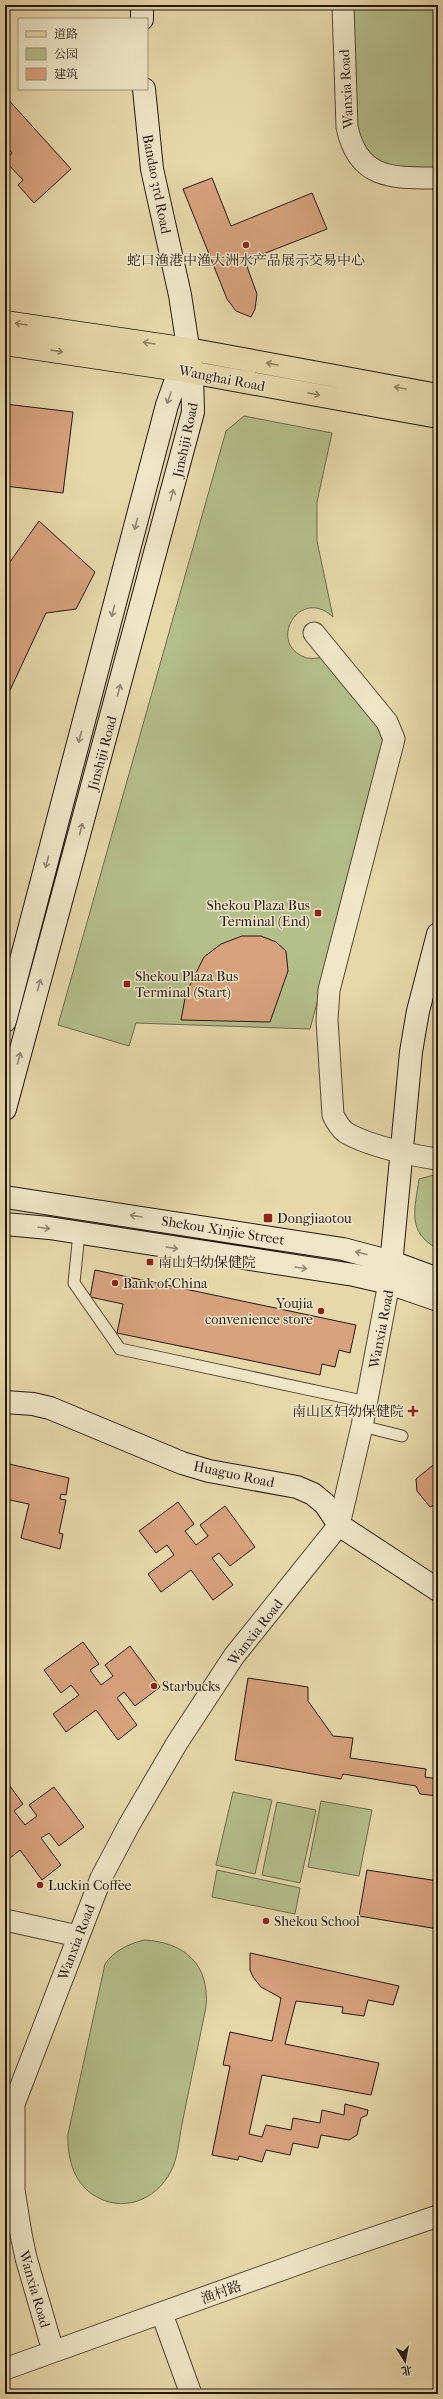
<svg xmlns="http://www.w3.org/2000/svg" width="443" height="2399" viewBox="0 0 443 2399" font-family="'IM FELL French Canon','Noto Serif SC',serif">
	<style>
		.green { fill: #b4bf8a; stroke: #6c6b4e }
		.building { fill: #d8a27d; stroke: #231713 }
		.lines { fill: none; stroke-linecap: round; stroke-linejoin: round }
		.lane-casing { stroke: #544739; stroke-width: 13 }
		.street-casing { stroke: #544739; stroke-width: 23 }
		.secondary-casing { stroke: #231713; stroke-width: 24 }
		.primary-casing { stroke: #231713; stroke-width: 24 }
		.lane { stroke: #efe6c8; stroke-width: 11 }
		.street { stroke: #efe6c8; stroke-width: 21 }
		.secondary { stroke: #efe6c8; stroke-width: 22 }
		.primary { stroke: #e7d8aa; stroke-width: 22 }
		.oneway { stroke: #8f8166 }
		.oneway2 { stroke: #938977 }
		.poi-dot { fill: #8f2418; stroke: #efe6c8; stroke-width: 1.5 }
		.labels { text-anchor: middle; stroke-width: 3; stroke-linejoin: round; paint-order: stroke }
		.street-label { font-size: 14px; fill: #231713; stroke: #efe6c8 }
		.poi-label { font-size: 14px; fill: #231713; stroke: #efe6c8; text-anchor: start }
	</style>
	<rect width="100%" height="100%" fill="#e7d8aa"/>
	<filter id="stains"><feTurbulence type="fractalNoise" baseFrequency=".005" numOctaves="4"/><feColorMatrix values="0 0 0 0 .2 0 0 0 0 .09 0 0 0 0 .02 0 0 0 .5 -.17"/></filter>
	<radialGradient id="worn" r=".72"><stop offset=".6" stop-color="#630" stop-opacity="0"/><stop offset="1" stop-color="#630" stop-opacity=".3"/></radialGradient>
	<!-- green -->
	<path class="green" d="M351 5H438V168L390 170 376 165 357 142Z
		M244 416 332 433 317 502V541L333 617C300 586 267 642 304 657 311 660 318 657 326 658L384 728 387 741 310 1029 136 1023 129 1046 58 1025 226 431Z
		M434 1175H438V1249C406 1232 415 1209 419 1179Z
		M233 1792 272 1800 255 1874 216 1865Z
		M321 1801 372 1810 359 1876 308 1867Z
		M277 1802 316 1810 300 1883 262 1875Z
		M217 1870 300 1888 295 1914 212 1897Z
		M144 1940C185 1942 210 1965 206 2007 198 2046 190 2085 182 2124 179 2139 178 2158 171 2171 156 2201 121 2214 92 2194 73 2181 67 2156 68 2134L105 1964C114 1951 128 1944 144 1940Z"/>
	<!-- building -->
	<path class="building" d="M5 96 71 169 34 203 18 185 23 180 5 161 12 153 5 145Z
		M212 178 231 226 312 193 327 229 245 261 257 294 255 309 251 317 236 311 227 299 183 189Z
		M5 404 73 412 63 493 5 486Z
		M39 521 95 572 76 609 46 613 5 701V569Z
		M242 936H261L276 942 286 951 288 971 270 1022 181 1020 186 993 204 957 221 944Z
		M95 1270 356 1325 350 1353 339 1350 335 1367 322 1364 320 1375 117 1333 123 1304 90 1297Z
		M438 1461V1503L430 1507 417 1491 416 1479Z
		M5 1463 69 1478 66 1495 61 1494 60 1499 66 1500 59 1533 63 1534 60 1549 21 1538 29 1504 5 1499Z
		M178 1502 194 1524 185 1531 196 1545 208 1536 200 1525 225 1506 255 1547 230 1566 219 1553 212 1558 233 1585 213 1600 191 1570 161 1592 148 1574 174 1555 167 1545 156 1553 139 1531Z
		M83 1642 99 1664 90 1670 101 1685 113 1676 105 1665 130 1646 160 1687 135 1706 124 1692 117 1698 137 1725 118 1740 96 1710 66 1732 53 1714 79 1695 71 1685 61 1693 44 1670Z
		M248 1678 308 1687V1701L333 1736 353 1738 350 1758 426 1769 425 1777 438 1779V1796L420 1794 416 1786 343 1774 341 1779 235 1760Z
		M7 1782 23 1804 14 1811 25 1825 37 1816 29 1805 54 1787 84 1827 59 1846 49 1833 41 1838 61 1865 42 1880 20 1850 5 1862V1784Z
		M367 1870 438 1881V1929L359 1916Z
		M250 1953 399 1986 393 2005 368 2000 364 2016 342 2013 343 2007 296 2001 285 2044 379 2063 371 2095 262 2075 249 2134 262 2137 266 2125 291 2130 293 2118 320 2123 322 2110 344 2115 345 2104 368 2110 367 2115 361 2118 357 2135 349 2140 321 2135 318 2148 293 2143 290 2155 266 2150 262 2162 239 2156 238 2160 212 2155 230 2066 223 2065 230 2032 272 2041 281 1998 261 1987 253 1977 250 1970Z"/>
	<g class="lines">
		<!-- lane casing -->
		<g class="lane-casing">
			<path id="lane" d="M79 1233 74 1283 120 1349 367 1402
				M362 1426 402 1436"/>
		</g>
		<!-- street casing -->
		<g class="street-casing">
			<path id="street" d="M343 5 347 127C358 180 393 178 438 178
				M314 633 387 722 394 739 329 990 327 1020 333 1115C336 1121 339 1127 345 1132 366 1145 413 1156 438 1159
				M5 1920 78 1936
				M162 2314 191 2394
				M53 2351 26 2258 21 2234 14 2190V2104L101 1878 129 1825 177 1743 234 1656 339 1525 362 1426 389 1283
				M5 2369 317 2257 438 2216"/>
		</g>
		<!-- secondary casing -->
		<g class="secondary-casing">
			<path id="secondary" d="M142 5V19
				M5 1021 167 405 186 352
				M5 1109 193 412 192 373 180 295 152 169 144 89
				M5 1197 343 1249 392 1262 438 1279
				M5 1224 49 1228 354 1275 389 1283 438 1300
				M390 1276 411 1052 418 1011 438 934
				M5 1402 33 1404 50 1408 182 1463 209 1471 297 1487 313 1494 325 1504 339 1525 438 1590"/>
		</g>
		<!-- primary casing -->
		<g class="primary-casing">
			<path id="primary" d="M5 322 188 349 438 395
				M5 344 179 370 438 417"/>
		</g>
		<!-- lane -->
		<use href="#lane" class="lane"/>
		<!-- street -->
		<use href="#street" class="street"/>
		<!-- secondary -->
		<use href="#secondary" class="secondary"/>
		<!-- primary -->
		<use href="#primary" class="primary"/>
	</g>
	<!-- one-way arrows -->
	<defs><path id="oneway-shaft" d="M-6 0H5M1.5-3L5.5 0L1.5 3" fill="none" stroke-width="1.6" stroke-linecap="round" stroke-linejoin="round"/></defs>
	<g class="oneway">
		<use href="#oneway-shaft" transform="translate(21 324) rotate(-172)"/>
		<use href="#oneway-shaft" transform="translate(149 343) rotate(-171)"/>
		<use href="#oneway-shaft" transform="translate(57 351) rotate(8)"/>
		<use href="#oneway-shaft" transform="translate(272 364) rotate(-170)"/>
		<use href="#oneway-shaft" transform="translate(400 388) rotate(-170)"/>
		<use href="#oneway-shaft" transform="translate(314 394) rotate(10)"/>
	</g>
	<g class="oneway2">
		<use href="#oneway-shaft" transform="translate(169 398) rotate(109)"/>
		<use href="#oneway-shaft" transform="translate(172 495) rotate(-75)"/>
		<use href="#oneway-shaft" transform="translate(136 524) rotate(105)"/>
		<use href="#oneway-shaft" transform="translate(113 611) rotate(105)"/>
		<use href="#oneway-shaft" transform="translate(119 690) rotate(-75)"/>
		<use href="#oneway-shaft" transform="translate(80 737) rotate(105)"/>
		<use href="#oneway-shaft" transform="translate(81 829) rotate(-75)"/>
		<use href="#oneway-shaft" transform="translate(47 862) rotate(105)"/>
		<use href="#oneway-shaft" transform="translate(39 985) rotate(-75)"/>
		<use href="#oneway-shaft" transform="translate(19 1058) rotate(-75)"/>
		<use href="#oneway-shaft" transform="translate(136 1216) rotate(-171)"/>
		<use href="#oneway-shaft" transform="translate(44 1228) rotate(7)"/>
		<use href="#oneway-shaft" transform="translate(172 1248) rotate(9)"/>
		<use href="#oneway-shaft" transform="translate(361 1253) rotate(-166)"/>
		<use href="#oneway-shaft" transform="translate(301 1268) rotate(9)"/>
	</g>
	<!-- markers -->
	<g class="poi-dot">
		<circle cx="246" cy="245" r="4"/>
		<rect x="314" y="909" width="8" height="8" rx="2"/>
		<rect x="123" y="980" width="8" height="8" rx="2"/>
		<rect x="263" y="1213" width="10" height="10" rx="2"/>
		<rect x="146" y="1258" width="8" height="8" rx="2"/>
		<circle cx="115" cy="1283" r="4"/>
		<circle cx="321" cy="1311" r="4"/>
		<path d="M411 1405h4v4h4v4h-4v4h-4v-4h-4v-4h4z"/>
		<circle cx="154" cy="1686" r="4"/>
		<circle cx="40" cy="1885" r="4"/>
		<circle cx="266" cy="1921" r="4"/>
	</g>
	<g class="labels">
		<!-- street labels -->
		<g class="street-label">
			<text transform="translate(346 89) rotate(-93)" y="5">Wanxia Road</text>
			<text transform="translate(157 184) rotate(79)" y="5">Bandao 3rd Road</text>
			<text transform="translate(222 378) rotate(11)" y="5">Wanghai Road</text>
			<text transform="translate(185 440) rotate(-78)" y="5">Jinshiji Road</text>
			<text transform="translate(102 753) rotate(-75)" y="5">Jinshiji Road</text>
			<text transform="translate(223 1230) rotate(9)" y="5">Shekou Xinjie Street</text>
			<text transform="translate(381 1329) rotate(-79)" y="5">Wanxia Road</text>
			<text transform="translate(234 1474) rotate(12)" y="5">Huaguo Road</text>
			<text transform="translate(255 1632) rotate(-52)" y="5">Wanxia Road</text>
			<text transform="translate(76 1942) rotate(-69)" y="5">Wanxia Road</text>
			<text transform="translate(35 2289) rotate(74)" y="5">Wanxia Road</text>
			<text transform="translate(221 2292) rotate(-20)" y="5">渔村路</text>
		</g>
		<!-- poi labels -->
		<g class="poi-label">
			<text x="246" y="265" text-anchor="middle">蛇口渔港中渔大洲水产品展示交易中心</text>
			<text x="310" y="910" text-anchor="end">Shekou Plaza Bus<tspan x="310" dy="16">Terminal (End)</tspan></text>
			<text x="135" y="981">Shekou Plaza Bus<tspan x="135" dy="16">Terminal (Start)</tspan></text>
			<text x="277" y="1223">Dongjiaotou</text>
			<text x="158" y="1267">南山妇幼保健院</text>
			<text x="123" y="1288">Bank of China</text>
			<text x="313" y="1308" text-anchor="end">Youjia<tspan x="313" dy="16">convenience store</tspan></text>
			<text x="404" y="1416" text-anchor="end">南山区妇幼保健院</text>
			<text x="162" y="1691">Starbucks</text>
			<text x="48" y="1890">Luckin Coffee</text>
			<text x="274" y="1926">Shekou School</text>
		</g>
	</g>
	<!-- margin -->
	<rect width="443" height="2399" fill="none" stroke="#e7d8aa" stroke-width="20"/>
	<rect x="6" y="6" width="431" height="2387" fill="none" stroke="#231713" stroke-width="2"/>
	<rect x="10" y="10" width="423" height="2379" fill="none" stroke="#231713"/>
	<!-- legend -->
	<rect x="18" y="18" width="130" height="72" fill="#efe6c8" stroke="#9d9380"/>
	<rect x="26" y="31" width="20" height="6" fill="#e7d8aa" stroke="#9d9380"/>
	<text x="54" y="38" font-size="12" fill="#231713">道路</text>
	<rect x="26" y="48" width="20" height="12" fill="#b4bf8a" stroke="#9d9380"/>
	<text x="54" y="58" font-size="12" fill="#231713">公园</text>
	<rect x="26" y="68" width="20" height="12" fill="#d8a27d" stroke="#9d9380"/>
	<text x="54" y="78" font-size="12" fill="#231713">建筑</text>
	<!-- north arrow -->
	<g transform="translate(405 2361) rotate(169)" stroke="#efe6c8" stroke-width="3" paint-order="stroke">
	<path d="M0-3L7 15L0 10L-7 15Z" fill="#231713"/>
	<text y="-6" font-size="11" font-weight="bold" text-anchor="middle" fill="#231713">北</text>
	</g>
	<rect width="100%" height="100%" filter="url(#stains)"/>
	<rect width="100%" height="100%" fill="url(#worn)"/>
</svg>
